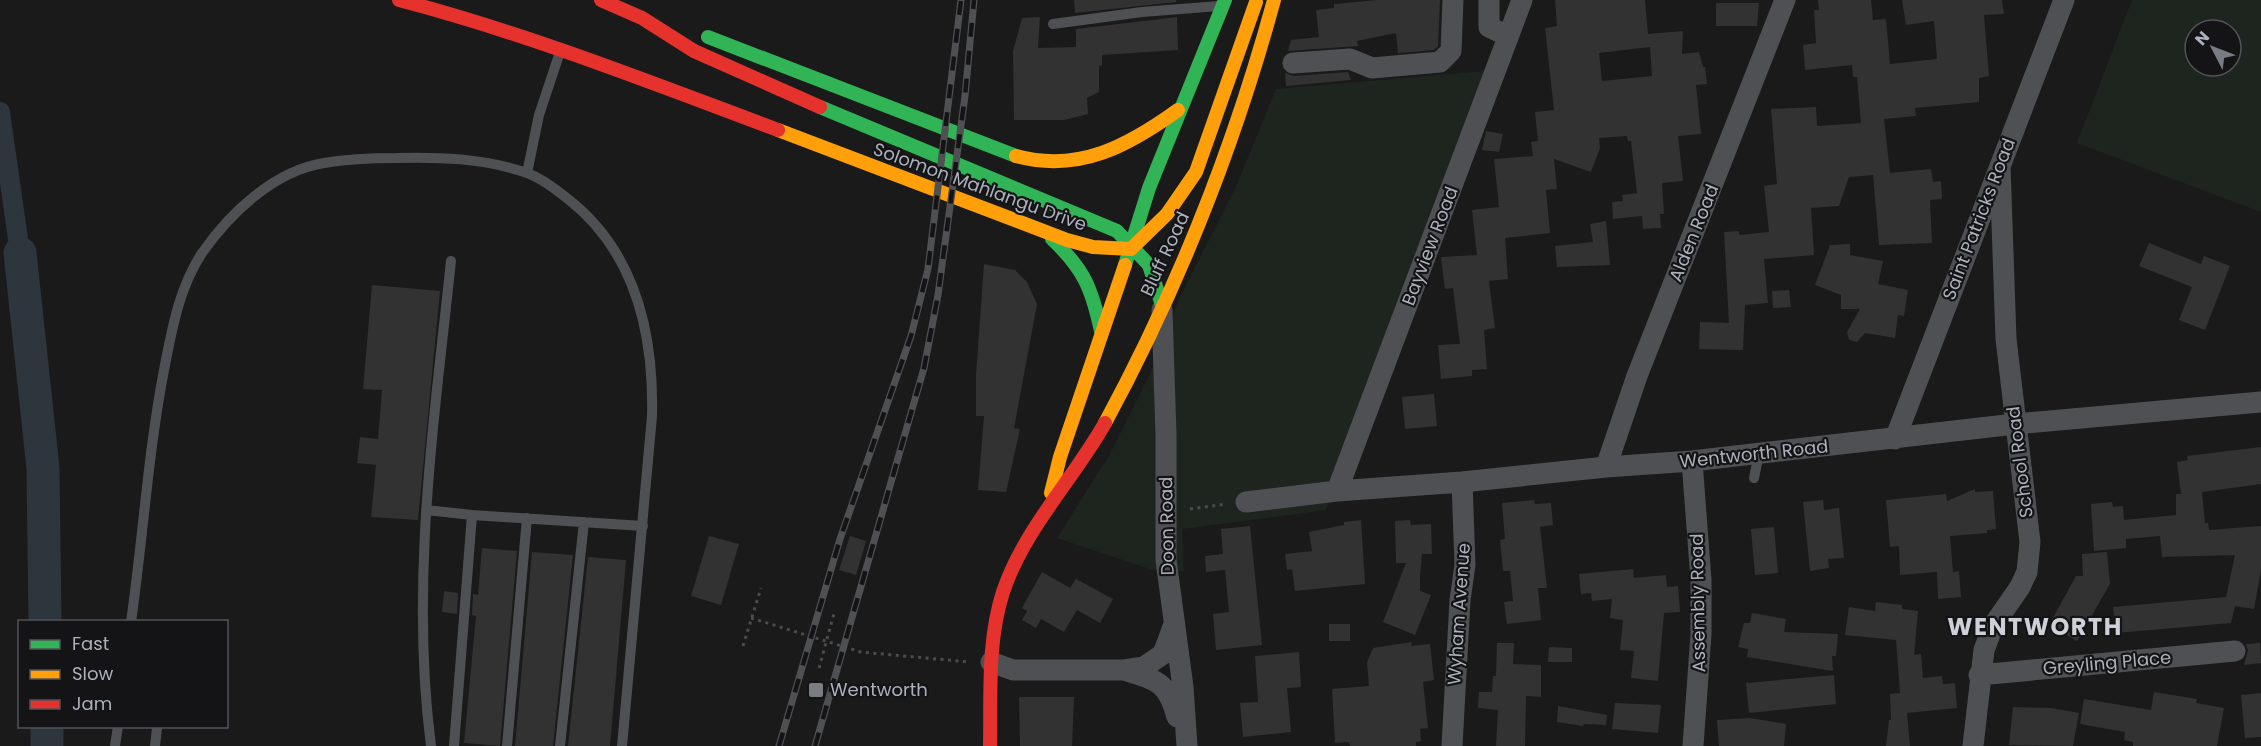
<svg xmlns="http://www.w3.org/2000/svg" width="2261" height="746" viewBox="0 0 2261 746" font-family="Poppins,sans-serif">
	<style>
		.green { fill: #1e251f; fill-rule: evenodd }
		.lines { fill: none; stroke-linecap: round; stroke-linejoin: round }
		.canal { stroke: #2d353d; stroke-width: 20 }
		.river { stroke: #2d353d; stroke-width: 33 }
		.building { fill: #323233; fill-rule: evenodd }
		.path { stroke: #4a4c4f; stroke-width: 3; stroke-dasharray: 3 4.5; stroke-linecap: butt }
		.lane { stroke: #4f5054; stroke-width: 10 }
		.street { stroke: #4f5054; stroke-width: 21 }
		.fast { stroke: #30b455; stroke-width: 14 }
		.slow { stroke: #ff9f0a; stroke-width: 14 }
		.jam { stroke: #e5322d; stroke-width: 14 }
		.rail-casing { stroke: #4f5052; stroke-width: 7 }
		.rail { stroke: #141417; stroke-width: 4.5; stroke-dasharray: 14; stroke-linecap: butt }
		.poi-dot { fill: #797c83; stroke: #141417; stroke-width: 2 }
		.labels { text-anchor: middle; stroke-width: 4.5; stroke-linejoin: round; paint-order: stroke }
		.street-label { font-size: 18px; fill: #acb1bb; stroke: #141417 }
		.poi-label { font-size: 18px; fill: #acb1bb; stroke: #141417; text-anchor: start }
		.district-label { font-size: 24px; font-weight: bold; letter-spacing: 1.5px; fill: #cdd0d7; stroke: #141417 }
	</style>
	<rect width="100%" height="100%" fill="#1a1a1b"/>
	<!-- green -->
	<path class="green" d="M2132 0H2261V212L2077 143ZM2195 30H2231V66H2195Z
		M1485 71 1326 510 1182 529 1184 571 1153 570 1057 538 1110 454 1151 372 1179 299 1235 189 1276 89Z"/>
	<g class="lines">
		<!-- canal -->
		<path class="canal" d="M0 112 20 253"/>
		<!-- river -->
		<path class="river" d="M20 253 43 468 45 622
			M47 726V746"/>
	</g>
	<!-- building -->
	<path class="building" d="M1074 0H1176V2L1075 13Z
		M1378 0H1440L1438 46 1434 50 1398 53 1396 33 1357 41 1358 46 1288 51 1291 40 1319 37 1316 10 1334 8V4Z
		M1555 0H1645L1648 34 1683 31 1682 54 1699 52 1703 67H1705L1707 84 1696 85 1701 134 1678 136 1683 181 1662 183 1664 214H1660L1661 228 1643 229 1642 216 1613 219 1612 202 1623 201 1622 195 1637 193 1631 141H1628L1627 136 1599 138 1600 148 1591 172 1554 159 1557 189 1546 190 1550 233 1505 238 1508 279 1489 281 1495 328 1484 330 1487 369 1472 370V376L1441 379 1438 345 1460 344 1453 288 1445 289 1441 257 1477 255 1472 210 1499 207 1494 159 1533 156 1531 142 1538 141 1535 112 1554 110 1545 28 1557 26ZM1650 47 1652 76 1602 81 1599 53Z
		M1818 0H1871L1873 20 1886 19 1890 64 1937 59 1934 21 1906 25 1902 0H2002L2004 14 1984 15 1989 76 1979 78V102L1915 108 1916 116 1884 119 1890 173 1931 169 1933 182 1941 181 1942 199 1930 200 1932 243 1879 245 1873 175 1849 177 1839 206 1811 208 1814 255 1764 259 1768 303 1745 305 1743 350 1699 349 1700 322 1729 323 1724 232 1739 231V235L1769 232 1764 186 1777 184 1771 109 1816 107 1817 126 1861 123 1857 77H1853L1852 65 1805 70 1803 45 1816 43 1814 10H1819Z
		M1716 3H1759L1757 26H1716Z
		M1040 17 1038 48 1076 47V29L1177 17 1178 50 1102 55V65L1099 66V92L1087 98 1088 114 1064 120H1014L1013 51 1022 18Z
		M1348 72 1351 80 1286 86 1285 73 1294 76Z
		M1486 131 1503 134 1499 152 1482 150Z
		M1606 221 1610 265 1557 267 1555 246 1593 242 1590 224Z
		M2149 243 2201 264 2204 256 2230 266 2205 330 2179 320 2192 287 2139 266Z
		M1850 244V255L1883 261 1878 284 1908 290 1904 316 1898 315 1895 338 1865 333 1857 342 1849 340 1847 332 1860 309H1841V295L1815 285 1830 245Z
		M984 264 1015 270 1027 282 1037 304 1014 428 1020 429 1006 492 978 490 984 416H976V375Z
		M372 285 440 291 418 520 371 517 376 465 357 463 360 437 378 439 382 390 363 389Z
		M1789 290 1791 307 1773 308 1772 291Z
		M1434 394 1437 426 1405 429 1402 397Z
		M2261 447V484L2202 492 2205 523H2208L2209 530 2261 526V570L2254 609 2235 606 2231 623 2116 633 2113 607 2226 597 2235 555 2162 557 2160 536 2126 539V548L2094 551 2091 504 2112 502 2113 507 2123 506 2124 520 2176 515V494H2181L2177 462 2188 460 2187 456Z
		M1975 489V492L1993 491 1996 529 1987 530V533L1950 536 1953 572 1959 571 1961 597 1938 599 1937 572 1900 575 1899 546 1890 547 1886 500 1946 494 1947 501Z
		M1534 500 1535 504 1551 503 1553 525 1540 527 1547 588H1538L1541 620 1507 624 1504 602 1513 601 1510 571H1503L1500 540 1505 539 1502 503Z
		M1823 500 1824 510 1839 508 1844 558 1828 559 1829 568 1810 571 1803 502Z
		M1361 520 1365 584 1295 591 1292 569 1287 570 1285 554 1312 551 1309 532 1344 525V522Z
		M1410 520 1411 525 1431 524 1432 554H1422L1420 577V591L1431 595 1415 635 1383 622 1406 563H1396L1395 521Z
		M1250 526 1262 645 1216 650 1213 614 1229 612 1225 570 1206 572 1205 556 1223 554 1221 529Z
		M1774 527 1778 573 1755 575 1751 529Z
		M709 536 739 544 721 605 691 596Z
		M850 536 866 541 856 575 839 570Z
		M482 548 517 551 500 746 464 743 476 616 472 615 473 594 478 595Z
		M532 552 573 555 553 746H515Z
		M2107 552 2110 584 2077 641 2049 625 2076 576H2083L2082 554Z
		M588 557 626 560 610 746H568Z
		M1633 569 1634 578 1666 575 1667 587 1678 586 1680 612 1664 613 1658 681 1631 678 1634 651 1620 650 1623 620 1610 618 1612 599 1592 601 1591 593 1581 594 1579 574Z
		M1042 572 1070 588 1076 579 1113 599 1100 623 1077 610 1064 632 1041 619 1036 628 1022 620 1027 611 1022 608Z
		M444 591 458 593 457 614 442 612Z
		M1876 602 1902 605V609L1918 611 1914 655 1921 654 1923 678 1942 676 1943 684 1955 683 1957 708 1907 713 1910 746H1886L1889 720H1891L1890 694 1900 693 1896 640 1845 635 1849 607 1875 611Z
		M1752 613 1786 619 1784 632 1838 634 1836 656H1832L1833 671 1747 657 1748 649 1738 647 1744 623H1750Z
		M1329 624H1350V641H1329Z
		M1412 642 1411 646 1430 644 1434 680 1423 682 1428 728 1420 729 1421 741 1416 742V746H1350L1349 742 1335 743 1332 689 1369 686 1367 662 1373 648Z
		M1497 643H1514L1513 664 1541 665V697L1526 696 1525 746H1496L1498 710 1478 708 1479 692H1492L1493 676H1496Z
		M2260 643 2261 663 2244 665 2248 650 2246 644Z
		M1549 647 1572 648V662H1548Z
		M1299 652 1301 687 1287 688 1291 732 1243 737 1240 703 1258 702 1255 656Z
		M1834 675 1836 704 1749 713 1746 683Z
		M2154 692 2197 699 2196 703 2224 708 2217 746H2133V742L2124 740 2125 732 2080 724 2084 699 2151 710Z
		M2261 693V737L2245 738 2241 695Z
		M1019 697H1074L1072 746H1020Z
		M1615 703 1661 705 1658 733 1612 729Z
		M1558 706 1607 715 1606 725 1584 724 1583 726 1557 722Z
		M2013 707 2051 708 2079 713 2073 746 2009 745Z
		M1750 718 1786 724 1784 746H1719L1717 720Z"/>
	<g class="lines">
		<!-- path -->
		<path class="path" d="M1190 509 1227 504
			M751 618 861 652 969 662
			M743 646 761 588
			M819 668 835 610"/>
		<!-- lane -->
		<path class="lane" d="M1053 24 1142 12 1219 6
			M527 173 539 115 561 49
			M1754 478 1759 453
			M426 510 472 515
			M131 622C143 538 148 453 164 370 172 329 179 288 202 253 230 213 274 171 324 163 348 159 373 158 396 158 440 157 482 158 524 172 540 177 555 189 568 199 636 252 654 334 652 416L622 746
			M115 746 118 726
			M155 746 157 728
			M431 746C410 584 434 422 451 261
			M454 746 472 515 643 526
			M507 746 527 518
			M560 746 584 522"/>
		<!-- street -->
		<path class="street" d="M1489 0V27L1508 36
			M1293 63 1350 59 1372 68 1440 62 1451 51 1453 0
			M1162 310 1166 435V560L1183 687 1187 746
			M1895 439 2064 0
			M1692 461 1701 580V634L1693 746
			M1606 467 1637 376 1785 0
			M1337 491 1522 0
			M1246 502 1337 491 1462 482 1606 467 1692 461 2015 424 2261 402
			M991 662 1013 670H1124L1144 667 1163 654 1173 627
			M1124 670C1157 680 1168 682 1177 717
			M1979 675 2235 651
			M1452 746 1460 600 1465 565 1462 482
			M1973 746 1984 650 1993 626 2020 587 2027 572 2030 542 2006 339 2000 166"/>
		<!-- fast -->
		<path class="fast" d="M708 37 1016 156
			M820 107 1117 231 1149 265 1162 305
			M1052 239C1084 269 1092 289 1101 331
			M1125 265 1149 188 1225 0"/>
		<!-- slow -->
		<path class="slow" d="M778 130 1067 240 1093 247 1131 249
			M1016 156C1079 173 1128 146 1178 110
			M1131 249 1167 214 1196 172 1256 2
			M1105 423C1177 290 1234 147 1274 0
			M1051 493 1060 457 1125 265"/>
		<!-- jam -->
		<path class="jam" d="M399 0C529 34 652 83 778 130
			M601 0 642 18 694 51 820 107
			M990 746C991 694 987 642 1003 592 1024 529 1073 480 1105 423"/>
		<!-- rail casing -->
		<g class="rail-casing">
			<path id="rail" d="M779 746 840 539 911 336 928 269 961 0
				M815 746 924 368 938 295 965 96 974 0"/>
		</g>
		<!-- rail -->
		<use href="#rail" class="rail"/>
	</g>
	<!-- markers -->
	<rect class="poi-dot" x="808" y="682" width="16" height="16" rx="3"/>
	<g class="labels">
		<!-- street labels -->
		<g class="street-label">
			<text transform="translate(980 187) rotate(20)" y="6">Solomon Mahlangu Drive</text>
			<text transform="translate(1979 219) rotate(-69)" y="6">Saint Patricks Road</text>
			<text transform="translate(1694 233) rotate(-68)" y="6">Alden Road</text>
			<text transform="translate(1430 246) rotate(-69)" y="6">Bayview Road</text>
			<text transform="translate(1165 254) rotate(-65)" y="6">Bluff Road</text>
			<text transform="translate(1754 454) rotate(-6)" y="6">Wentworth Road</text>
			<text transform="translate(2020 462) rotate(-97)" y="6">School Road</text>
			<text transform="translate(1167 526) rotate(-91)" y="6">Doon Road</text>
			<text transform="translate(1698 603) rotate(-91)" y="6">Assembly Road</text>
			<text transform="translate(1459 614) rotate(-86)" y="6">Wyham Avenue</text>
			<text transform="translate(2107 663) rotate(-5)" y="6">Greyling Place</text>
		</g>
		<!-- poi labels -->
		<g class="poi-label">
			<text x="830" y="696">Wentworth</text>
		</g>
		<!-- district labels -->
		<g class="district-label">
			<text x="2035" y="635">WENTWORTH</text>
		</g>
	</g>
	<!-- legend -->
	<rect x="18" y="620" width="210" height="108" fill="#141417" stroke="#515359" stroke-width="1.5"/>
	<rect x="30" y="640" width="30" height="9" fill="#30b455" stroke="#515359" stroke-width="1.5"/>
	<text x="72" y="650" font-size="18" fill="#acb1bb">Fast</text>
	<rect x="30" y="670" width="30" height="9" fill="#ff9f0a" stroke="#515359" stroke-width="1.5"/>
	<text x="72" y="680" font-size="18" fill="#acb1bb">Slow</text>
	<rect x="30" y="700" width="30" height="9" fill="#e5322d" stroke="#515359" stroke-width="1.5"/>
	<text x="72" y="710" font-size="18" fill="#acb1bb">Jam</text>
	<!-- north arrow -->
	<g transform="translate(2213 48) rotate(312)"><circle r="28" fill="#141417" stroke="#515359" stroke-width="1.5"/>
	<path d="M0-4.5L10 22L0 15L-10 22Z" fill="#797c83"/>
	<text y="-9" font-size="16" font-weight="bold" text-anchor="middle" fill="#acb1bb">N</text>
	</g>
</svg>
